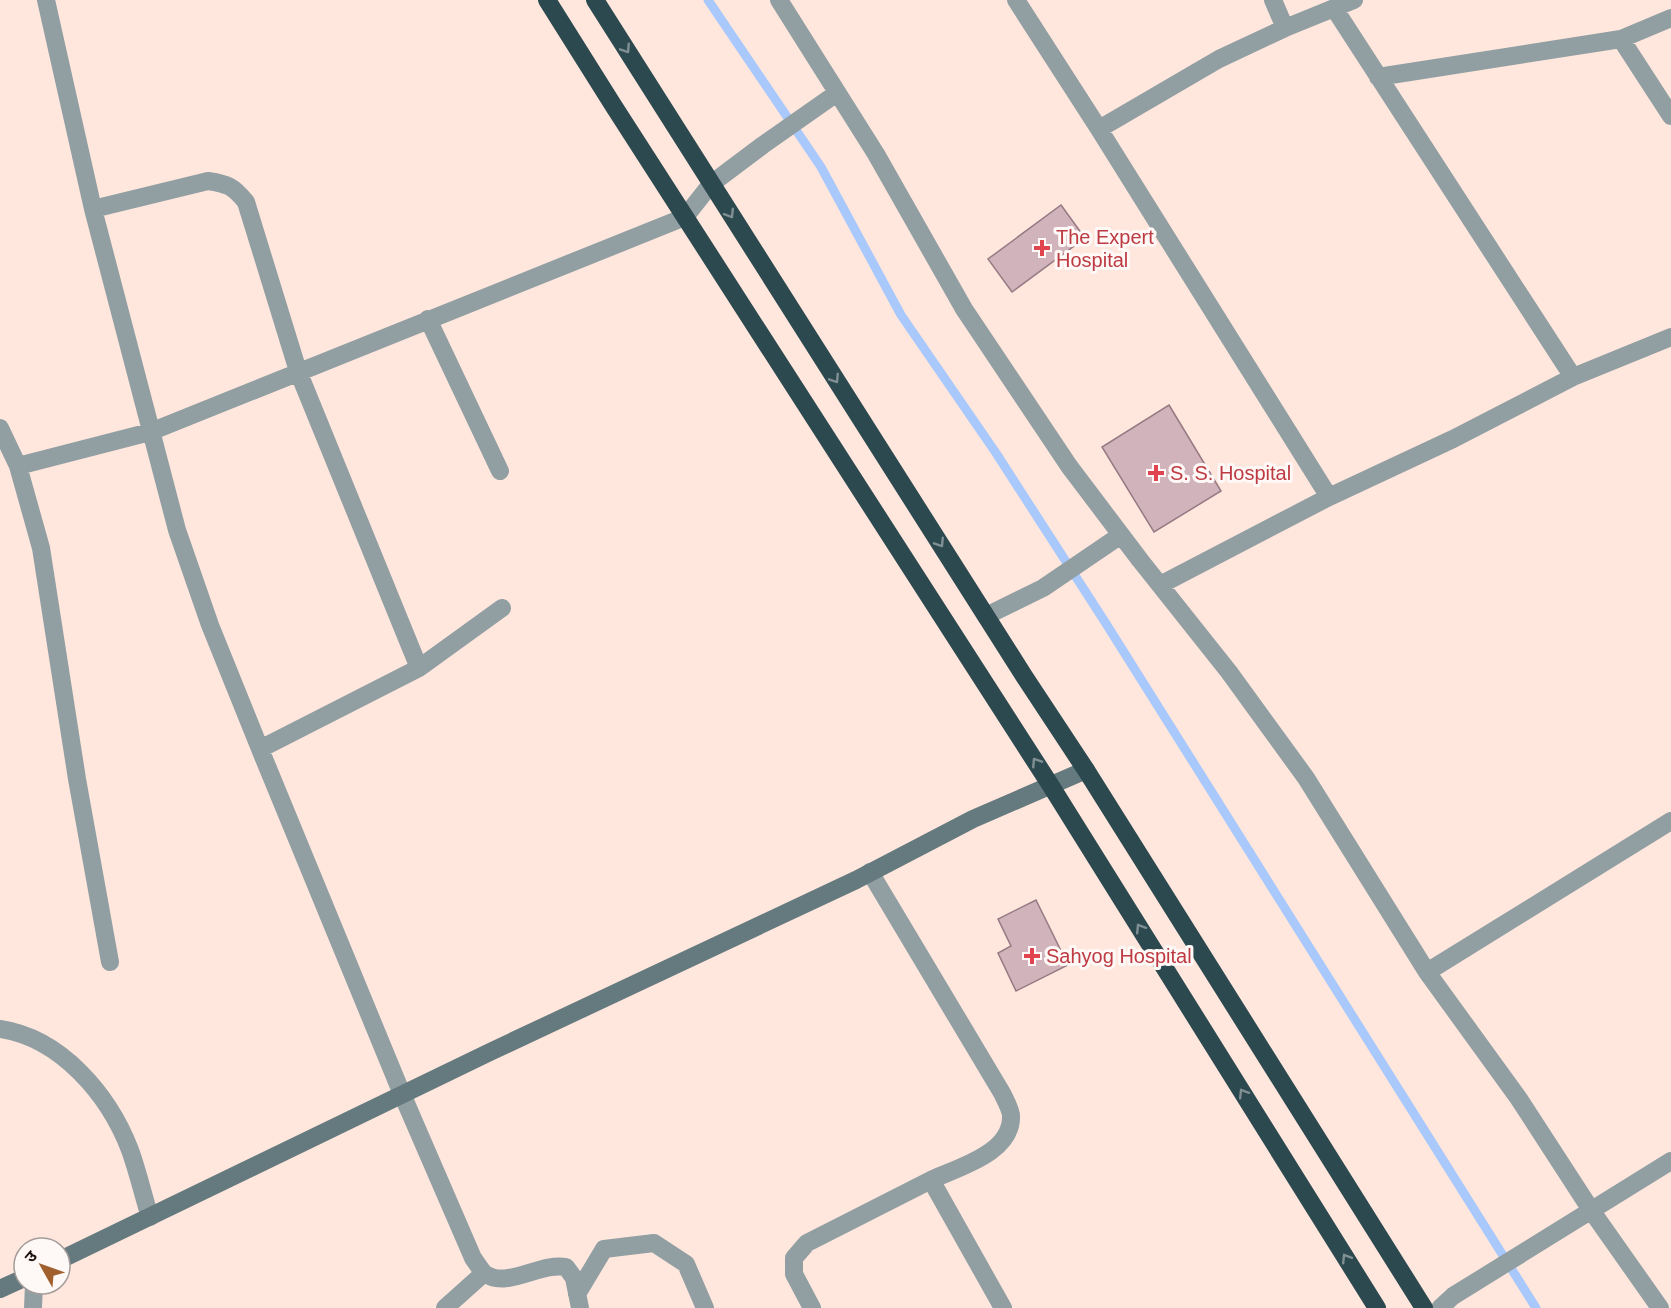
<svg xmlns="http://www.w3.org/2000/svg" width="1671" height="1308" viewBox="0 0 1671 1308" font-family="Helvetica,'Noto Sans Devanagari',sans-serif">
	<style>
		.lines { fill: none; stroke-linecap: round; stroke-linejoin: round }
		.stream { stroke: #a9c8fb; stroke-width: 9 }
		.building { fill: #d1b3bc; stroke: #967a83; stroke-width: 1.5 }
		.street { stroke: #919fa3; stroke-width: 18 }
		.secondary { stroke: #657a7f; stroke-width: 18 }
		.highway { stroke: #2c4950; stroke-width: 18 }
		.oneway { stroke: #808f92 }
		.health-dot { fill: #e0444e; stroke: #fef8f6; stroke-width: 2 }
		.labels { text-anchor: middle; stroke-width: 6; stroke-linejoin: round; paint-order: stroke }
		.health-label { font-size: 20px; fill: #be3a42; stroke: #fef8f6; text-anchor: start }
	</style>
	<rect width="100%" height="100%" fill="#ffe7dd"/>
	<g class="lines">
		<!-- stream -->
		<path class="stream" d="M708 0 821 167 901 315 996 453 1105 622 1536 1308"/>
	</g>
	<!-- building -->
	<path class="building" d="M1061 205 1085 238 1012 292 988 259Z
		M1169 405 1221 491 1154 532 1102 447Z
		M1036 900 1068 965 1016 991 998 953 1011 946 998 919Z"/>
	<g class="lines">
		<!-- street -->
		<path class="street" d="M46 0 93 209 177 530 210 625 260 749 402 1094 473 1258C476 1262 480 1269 484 1273 506 1290 540 1262 566 1267L574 1278 580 1308
			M779 0 876 154 964 309 1069 466 1140 560 1229 672 1306 778 1427 972 1519 1099 1591 1210 1660 1308
			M1016 0 1099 129 1329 497
			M1273 0 1285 28
			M1334 8 1573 377
			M1621 39 1671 116
			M1378 77 1621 39 1671 18
			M1099 129 1219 59 1285 28 1354 0
			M93 209 208 181C228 184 233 186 246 202L298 371 419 668
			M428 319 500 471
			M0 428 18 466 41 548 77 779 110 962
			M18 466 150 432 685 217 711 184 763 145 837 93
			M1160 585 1329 497 1453 439 1573 377 1671 337
			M986 616 1043 588 1121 535
			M260 749 419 668 502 608
			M870 872 1002 1093C1005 1099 1010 1108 1011 1115 1013 1153 959 1167 931 1180
			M1427 972 1671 821
			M0 1029C61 1038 109 1095 130 1150 138 1172 143 1195 150 1217
			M577 1294 604 1249 654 1243 686 1264 705 1308
			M33 1308 34 1284
			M445 1308 484 1273
			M812 1308 794 1274V1258L807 1243 931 1180 1003 1308
			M1440 1308 1453 1296 1671 1161"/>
		<!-- secondary -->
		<path class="secondary" d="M60 1260 490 1052 856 880 973 819 1086 770
			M0 1289 24 1278"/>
		<!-- highway -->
		<path class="highway" d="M547 0 613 105 1051 786 1377 1308
			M595 0 1024 676 1086 770 1424 1308"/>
	</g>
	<!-- one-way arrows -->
	<defs><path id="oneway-chevron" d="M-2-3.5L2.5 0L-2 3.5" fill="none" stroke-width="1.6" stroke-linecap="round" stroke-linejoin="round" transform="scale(1.5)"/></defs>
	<g class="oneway">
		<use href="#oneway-chevron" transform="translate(626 49) rotate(57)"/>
		<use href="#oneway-chevron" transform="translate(730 214) rotate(58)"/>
		<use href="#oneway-chevron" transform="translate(835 379) rotate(57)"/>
		<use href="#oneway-chevron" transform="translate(940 543) rotate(57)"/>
		<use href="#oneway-chevron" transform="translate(1036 762) rotate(-123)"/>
		<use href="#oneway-chevron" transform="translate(1140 928) rotate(-122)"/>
		<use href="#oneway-chevron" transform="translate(1243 1093) rotate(-122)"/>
		<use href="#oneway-chevron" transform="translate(1346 1258) rotate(-122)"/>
	</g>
	<!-- markers -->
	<g class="health-dot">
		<path d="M1039 239h6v6h6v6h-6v6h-6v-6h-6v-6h6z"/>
		<path d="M1153 464h6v6h6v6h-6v6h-6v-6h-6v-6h6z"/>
		<path d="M1029 947h6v6h6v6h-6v6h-6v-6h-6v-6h6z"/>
	</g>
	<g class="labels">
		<!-- health labels -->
		<g class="health-label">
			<text x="1056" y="244">The Expert<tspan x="1056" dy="23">Hospital</tspan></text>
			<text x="1170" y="480">S. S. Hospital</text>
			<text x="1046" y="963">Sahyog Hospital</text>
		</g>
	</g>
	<!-- north arrow -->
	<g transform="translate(42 1266) rotate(310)"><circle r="28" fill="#fef8f6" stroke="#a39c99" stroke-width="1.5"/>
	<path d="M0-4.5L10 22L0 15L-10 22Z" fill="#a25f2e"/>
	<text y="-9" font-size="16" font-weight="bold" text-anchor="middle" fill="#1b110d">उ</text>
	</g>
</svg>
